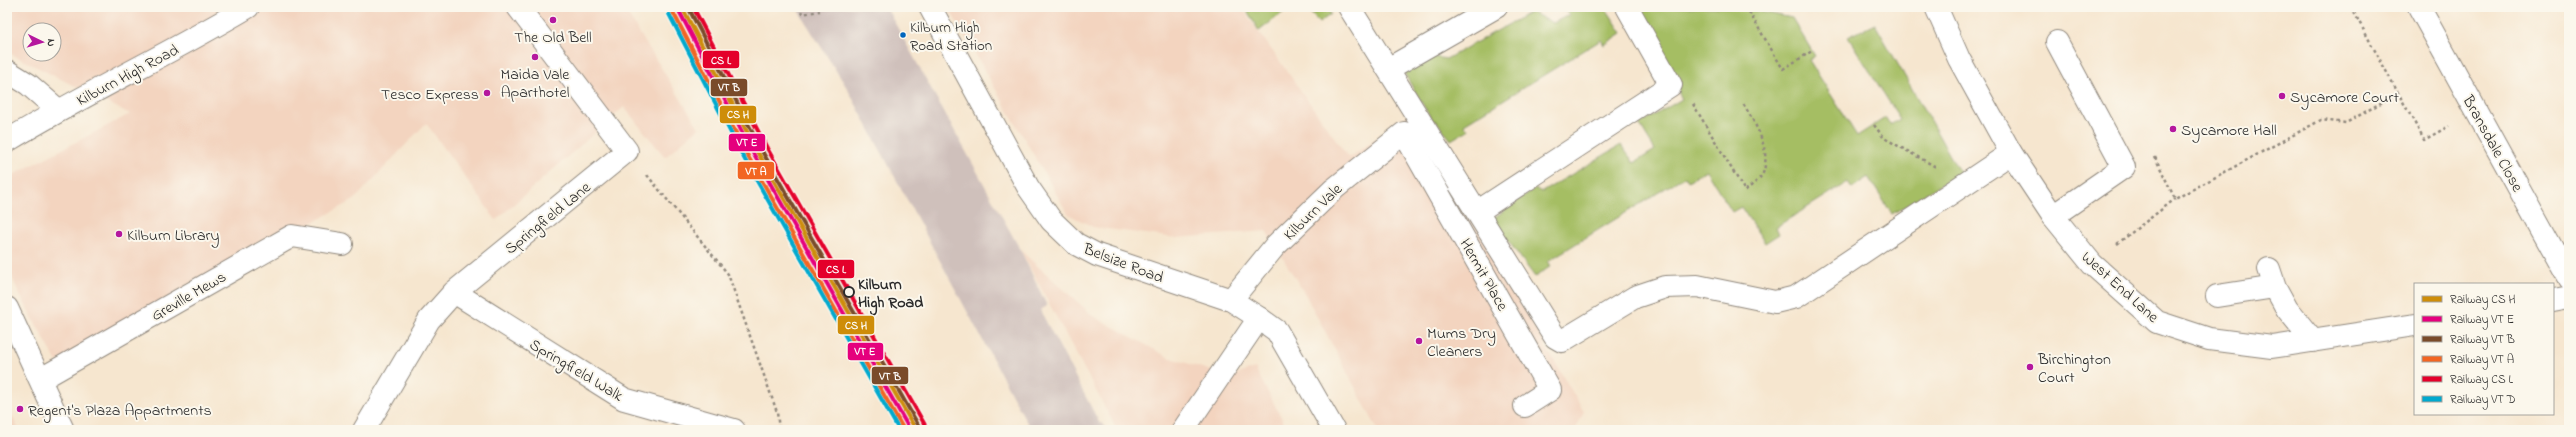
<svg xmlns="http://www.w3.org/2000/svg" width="2576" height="437" viewBox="0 0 2576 437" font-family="'Indie Flower',sans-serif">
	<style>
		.built { fill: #f3d4bf; fill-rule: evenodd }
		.industrial { fill: #cfc0bb }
		.green { fill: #a5be64; stroke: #687448 }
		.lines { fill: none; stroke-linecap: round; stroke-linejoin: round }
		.lane-casing { stroke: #90887d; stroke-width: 24 }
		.street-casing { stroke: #90887d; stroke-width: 24 }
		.secondary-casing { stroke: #90887d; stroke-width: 24 }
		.primary-casing { stroke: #90887d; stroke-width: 24 }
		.path { stroke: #90887d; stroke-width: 2.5; stroke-dasharray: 3 3; stroke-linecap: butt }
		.lane { stroke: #fff; stroke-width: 22 }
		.street { stroke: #fff; stroke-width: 22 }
		.secondary { stroke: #fff; stroke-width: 22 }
		.primary { stroke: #fff; stroke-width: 22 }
		.rail-1-casing { stroke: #fbf7ec; stroke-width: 7 }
		.rail-2-casing { stroke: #fbf7ec; stroke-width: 7 }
		.rail-3-casing { stroke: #fbf7ec; stroke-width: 7 }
		.rail-4-casing { stroke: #fbf7ec; stroke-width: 7 }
		.rail-5-casing { stroke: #fbf7ec; stroke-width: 7 }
		.rail-6-casing { stroke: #fbf7ec; stroke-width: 7 }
		.rail-1 { stroke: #ce8d09; stroke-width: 4 }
		.rail-2 { stroke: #e5007d; stroke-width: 4 }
		.rail-3 { stroke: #7a4b2a; stroke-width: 4 }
		.rail-4 { stroke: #f26522; stroke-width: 4 }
		.rail-5 { stroke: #e4002b; stroke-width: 4 }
		.rail-6 { stroke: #00a9ce; stroke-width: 4 }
		.poi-dot { fill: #b5179e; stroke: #fbf7ec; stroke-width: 1.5 }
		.bus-dot { fill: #0065bd; stroke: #fbf7ec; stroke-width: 1.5 }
		.stop-dot { fill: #fbf7ec; stroke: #2b2b2b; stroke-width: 2 }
		.labels { text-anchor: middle; stroke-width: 4; stroke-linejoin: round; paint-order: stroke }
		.bus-label { font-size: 15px; fill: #2b2b2b; stroke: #fbf7ec; text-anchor: start }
		.poi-label { font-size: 16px; fill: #2b2b2b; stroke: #fbf7ec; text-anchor: start }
		.street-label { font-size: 16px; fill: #2b2b2b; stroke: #fbf7ec }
		.stop-label { font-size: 16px; font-weight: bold; fill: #2b2b2b; stroke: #fbf7ec; text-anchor: start }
		.line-badge { stroke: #fbf7ec; stroke-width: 1.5 }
		.badge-label { font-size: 11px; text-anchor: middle; font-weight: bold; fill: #fff }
	</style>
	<rect width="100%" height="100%" fill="#fbf7ec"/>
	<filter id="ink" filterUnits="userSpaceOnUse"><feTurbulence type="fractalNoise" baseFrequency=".025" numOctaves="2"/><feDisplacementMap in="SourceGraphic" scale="8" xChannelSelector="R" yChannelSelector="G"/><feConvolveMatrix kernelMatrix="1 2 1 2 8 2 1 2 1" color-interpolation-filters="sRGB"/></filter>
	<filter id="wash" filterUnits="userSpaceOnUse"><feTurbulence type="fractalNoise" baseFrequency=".012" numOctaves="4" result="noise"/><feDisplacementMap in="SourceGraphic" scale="16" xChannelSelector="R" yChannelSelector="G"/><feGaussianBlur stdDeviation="0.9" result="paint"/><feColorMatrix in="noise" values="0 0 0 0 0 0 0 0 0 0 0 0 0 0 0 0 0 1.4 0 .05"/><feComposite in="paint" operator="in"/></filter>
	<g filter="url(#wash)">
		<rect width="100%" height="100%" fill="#f6e6cf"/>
		<!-- built -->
		<path class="built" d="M7 7H623L699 128 665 157 624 107 496 220 426 123 354 200 57 362 21 297 7 267V178L130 114 7 52ZM30 30H54V54H30Z
			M948 7H1241L1349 158 1410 114 1584 412 1575 430H1378L1305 294 1266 231 1176 238 1093 227 1068 214Z
			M1021 251 1093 316 1168 357 1230 377 1255 368 1288 430H1117Z
			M7 406 19 430H7Z"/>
		<!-- industrial -->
		<path class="industrial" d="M796 7H886L1021 251 1047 306 1040 310 1100 424 1103 423 1106 430H1031L847 88Z"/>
		<!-- green -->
		<path class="green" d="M1245 7H1290L1259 31Z
			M1306 7H1327L1331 14 1319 23Z
			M1565 7H1605L1622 33 1604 45 1601 40 1464 124 1468 130 1451 140 1436 121 1432 120 1404 73 1430 56 1446 59 1531 12 1553 23 1569 15Z
			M1631 7H1737L1792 18 1815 56 1809 60 1857 136 1885 118 1890 125 1900 119 1848 37 1875 24 1960 173 1892 214 1868 177 1852 188 1848 182 1776 227 1779 234 1765 243 1741 207 1732 212 1706 170 1688 181 1685 176 1548 261 1551 266 1535 277 1492 219 1535 189 1542 192 1621 145 1634 163 1655 150 1639 124 1682 99Z"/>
	</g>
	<g filter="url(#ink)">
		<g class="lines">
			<!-- lane casing -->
			<g class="lane-casing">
				<path id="lane" d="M1349 7 1555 337 1562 341 1635 297 1665 287 1697 286 1775 302 1796 297 2011 153
					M1388 69 1496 7
					M1477 212 1671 85 1627 7
					M2053 216 2124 167 2057 42
					M2275 287 2287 309 2313 341
					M2217 296 2275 287 2269 269
					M1183 430 1259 318"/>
			</g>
			<!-- street casing -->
			<g class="street-casing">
				<path id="street" d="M1936 7 1959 59 2011 153 2053 216 2092 264 2157 322 2209 339 2272 347 2415 325
					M2419 7 2569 279
					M7 71 28 84 58 110
					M454 292 624 399 734 430
					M1231 300 1275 246 1334 189 1404 133 1550 390 1525 406
					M2553 300 2569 297
					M7 308 63 430
					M41 379 292 236 342 244
					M364 430 429 320 454 292 627 151 518 7"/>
			</g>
			<!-- secondary casing -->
			<g class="secondary-casing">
				<path id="secondary" d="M930 7 1028 187 1051 220 1076 244 1097 255 1231 300 1259 318 1277 331 1334 430"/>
			</g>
			<!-- primary casing -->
			<g class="primary-casing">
				<path id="primary" d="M7 141C86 93 169 54 248 7"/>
			</g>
			<!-- path -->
			<path class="path" d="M798 7 802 14 820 11
				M1746 7 1783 69 1812 51
				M2351 7 2424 140 2449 126
				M1693 104 1745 191C1750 186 1760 180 1763 173 1772 150 1754 121 1742 102
				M1874 125 1884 138 1936 167
				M2155 157 2175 199 2321 120 2346 123 2398 93
				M647 175 728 274 777 412 779 430
				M2117 244 2175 199"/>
			<!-- lane -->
			<use href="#lane" class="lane"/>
			<!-- street -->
			<use href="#street" class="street"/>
			<!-- secondary -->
			<use href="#secondary" class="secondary"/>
			<!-- primary -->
			<use href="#primary" class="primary"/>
			<!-- rail-1 casing -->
			<g class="rail-1-casing">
				<path id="rail-1" d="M682 7 758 153 916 430"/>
			</g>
			<!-- rail-2 casing -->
			<g class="rail-2-casing">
				<path id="rail-2" d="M678 9 754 155 910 430"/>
			</g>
			<!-- rail-3 casing -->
			<g class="rail-3-casing">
				<path id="rail-3" d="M688 7 762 151 920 428"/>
			</g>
			<!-- rail-4 casing -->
			<g class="rail-4-casing">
				<path id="rail-4" d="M673 12 749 158 904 430"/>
			</g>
			<!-- rail-5 casing -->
			<g class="rail-5-casing">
				<path id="rail-5" d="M693 7 767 148 925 425"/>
			</g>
			<!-- rail-6 casing -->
			<g class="rail-6-casing">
				<path id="rail-6" d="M669 14 745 160 899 430"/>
			</g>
			<!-- rail-1 -->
			<use href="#rail-1" class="rail-1"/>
			<!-- rail-2 -->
			<use href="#rail-2" class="rail-2"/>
			<!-- rail-3 -->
			<use href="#rail-3" class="rail-3"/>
			<!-- rail-4 -->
			<use href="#rail-4" class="rail-4"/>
			<!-- rail-5 -->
			<use href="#rail-5" class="rail-5"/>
			<!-- rail-6 -->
			<use href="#rail-6" class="rail-6"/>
		</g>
	</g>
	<!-- markers -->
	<g class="poi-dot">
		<circle cx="553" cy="20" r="4"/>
		<circle cx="535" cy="57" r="4"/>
		<circle cx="487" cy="93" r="4"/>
		<circle cx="2282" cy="96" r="4"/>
		<circle cx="2173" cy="129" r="4"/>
		<circle cx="119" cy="234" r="4"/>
		<circle cx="1419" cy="341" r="4"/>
		<circle cx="2030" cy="367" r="4"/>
		<circle cx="20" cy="409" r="4"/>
	</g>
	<circle class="bus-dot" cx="903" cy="35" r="3.5"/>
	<circle class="stop-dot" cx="849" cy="292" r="5"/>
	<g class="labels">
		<!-- bus labels -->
		<g class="bus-label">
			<text x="910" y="32">Kilburn High<tspan x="910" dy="18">Road Station</tspan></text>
		</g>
		<!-- poi labels -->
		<g class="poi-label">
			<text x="553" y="42" text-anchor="middle">The Old Bell</text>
			<text x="535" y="79" text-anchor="middle">Maida Vale<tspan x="535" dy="18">Aparthotel</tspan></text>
			<text x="479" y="99" text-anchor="end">Tesco Express</text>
			<text x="2290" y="102">Sycamore Court</text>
			<text x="2181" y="135">Sycamore Hall</text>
			<text x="127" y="240">Kilburn Library</text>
			<text x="1427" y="338">Mums Dry<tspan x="1427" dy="18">Cleaners</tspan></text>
			<text x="2038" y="364">Birchington<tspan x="2038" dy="18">Court</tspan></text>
			<text x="28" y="415">Regent's Plaza Appartments</text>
		</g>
		<!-- street labels -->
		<g class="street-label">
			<text transform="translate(127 74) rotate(-28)" y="6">Kilburn High Road</text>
			<text transform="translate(2494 143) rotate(61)" y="6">Bransdale Close</text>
			<text transform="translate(1312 211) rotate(-44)" y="6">Kilburn Vale</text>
			<text transform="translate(547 217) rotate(-39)" y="6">Springfield Lane</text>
			<text transform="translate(1124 262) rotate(21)" y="6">Belsize Road</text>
			<text transform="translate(1485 274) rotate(60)" y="6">Hermit Place</text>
			<text transform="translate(2121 286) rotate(42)" y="6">West End Lane</text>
			<text transform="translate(188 295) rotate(-30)" y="6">Greville Mews</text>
			<text transform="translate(577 369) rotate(31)" y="6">Springfield Walk</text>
		</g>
		<!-- stop labels -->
		<g class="stop-label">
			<text x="858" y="289">Kilburn<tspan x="858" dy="18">High Road</tspan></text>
		</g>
	</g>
	<g class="line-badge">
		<rect x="702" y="50" width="38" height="19" rx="4" fill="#e4002b"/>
		<rect x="710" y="78" width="38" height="19" rx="4" fill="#7a4b2a"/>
		<rect x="719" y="105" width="38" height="19" rx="4" fill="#ce8d09"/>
		<rect x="728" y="133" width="38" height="19" rx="4" fill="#e5007d"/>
		<rect x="737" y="161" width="38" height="19" rx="4" fill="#f26522"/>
		<rect x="817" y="259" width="38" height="20" rx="4" fill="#e4002b"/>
		<rect x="837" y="315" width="38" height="20" rx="4" fill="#ce8d09"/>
		<rect x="847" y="342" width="37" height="19" rx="4" fill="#e5007d"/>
		<rect x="871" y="366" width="38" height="19" rx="4" fill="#7a4b2a"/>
	</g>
	<g class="badge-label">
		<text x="721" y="64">CS L</text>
		<text x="729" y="91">VT B</text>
		<text x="738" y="118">CS H</text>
		<text x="747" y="146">VT E</text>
		<text x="756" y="175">VT A</text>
		<text x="836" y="273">CS L</text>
		<text x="856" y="329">CS H</text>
		<text x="865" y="355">VT E</text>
		<text x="890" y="380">VT B</text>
	</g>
	<!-- margin -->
	<rect width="2576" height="437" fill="none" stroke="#fbf7ec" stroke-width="24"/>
	<!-- legend -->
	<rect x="2414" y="283" width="140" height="132" fill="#fbf7ec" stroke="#a8a59f"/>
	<rect x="2422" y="296" width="20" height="6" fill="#ce8d09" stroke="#a8a59f"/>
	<text x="2450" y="303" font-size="12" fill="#2b2b2b">Railway CS H</text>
	<rect x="2422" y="316" width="20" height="6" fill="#e5007d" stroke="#a8a59f"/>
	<text x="2450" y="323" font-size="12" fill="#2b2b2b">Railway VT E</text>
	<rect x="2422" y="336" width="20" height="6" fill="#7a4b2a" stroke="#a8a59f"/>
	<text x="2450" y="343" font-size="12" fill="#2b2b2b">Railway VT B</text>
	<rect x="2422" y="356" width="20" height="6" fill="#f26522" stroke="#a8a59f"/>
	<text x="2450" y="363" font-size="12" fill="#2b2b2b">Railway VT A</text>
	<rect x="2422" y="376" width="20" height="6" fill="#e4002b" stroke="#a8a59f"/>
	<text x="2450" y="383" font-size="12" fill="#2b2b2b">Railway CS L</text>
	<rect x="2422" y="396" width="20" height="6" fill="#00a9ce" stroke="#a8a59f"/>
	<text x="2450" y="403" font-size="12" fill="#2b2b2b">Railway VT D</text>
	<!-- north arrow -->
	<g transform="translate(42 42) rotate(95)"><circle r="19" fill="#fbf7ec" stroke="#a8a59f"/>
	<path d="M0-3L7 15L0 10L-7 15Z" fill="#b5179e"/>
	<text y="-6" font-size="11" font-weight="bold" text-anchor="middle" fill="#2b2b2b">N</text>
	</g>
</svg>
